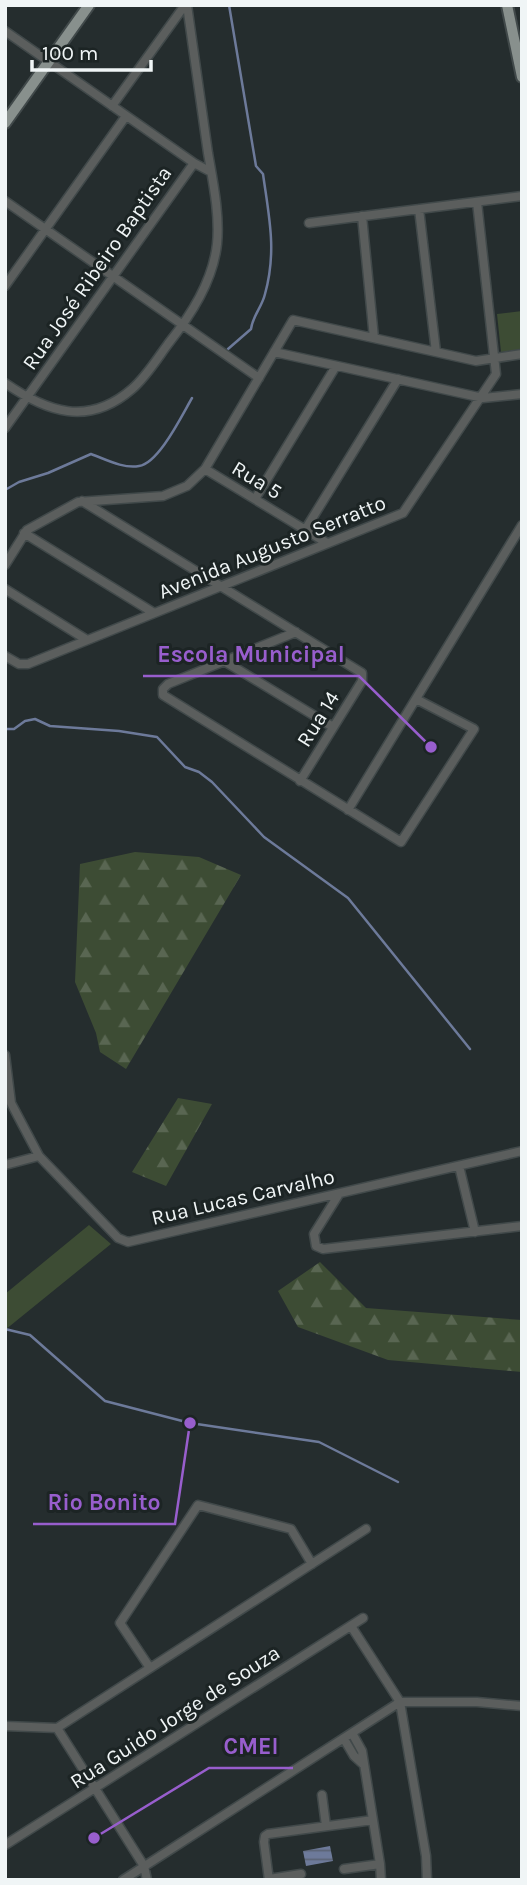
<svg xmlns="http://www.w3.org/2000/svg" width="527" height="1885" viewBox="0 0 527 1885" font-family="Karla,sans-serif">
	<style>
		.green { fill: #3d4c34 }
		.forest { fill: url(#forest-firs) }
		.water { fill: url(#water-rules) }
		.lines { fill: none; stroke-linecap: round; stroke-linejoin: round }
		.stream { stroke: #6d7a9a; stroke-width: 2.5 }
		.minor-casing { stroke: #41494a; stroke-width: 11 }
		.major-casing { stroke: #41494a; stroke-width: 14 }
		.minor { stroke: #5b5e5d; stroke-width: 8 }
		.major { stroke: #88908d; stroke-width: 10 }
		.labels { text-anchor: middle; stroke-width: 6; stroke-linejoin: round; paint-order: stroke }
		.street-label { font-size: 21px; fill: #f0f5f6; stroke: #1c2424 }
		.leader { fill: none; stroke: #985ecd; stroke-width: 2.5 }
		.callout-dot { fill: #985ecd; stroke: #1c2424; stroke-width: 2.5 }
		.callout-label { font-size: 23px; text-anchor: middle; font-weight: bold; fill: #985ecd; stroke: #1c2424; stroke-width: 6; stroke-linejoin: round; paint-order: stroke }
	</style>
	<defs>
		<pattern id="forest-firs" width="22" height="20" patternUnits="userSpaceOnUse" patternTransform="scale(1.75)"><rect width="22" height="20" fill="#3d4c34"/><path d="M5 1l3.5 6h-7zM16 11l3.5 6h-7z" fill="#596652"/></pattern>
		<pattern id="water-rules" width="6" height="5" patternUnits="userSpaceOnUse" patternTransform="scale(1.75)"><rect width="6" height="5" fill="#6d7a9a"/><path d="M0 2.5h6" fill="none" stroke="#5c6476"/></pattern>
	</defs>
	<rect width="100%" height="100%" fill="#252d2e"/>
	<!-- green -->
	<path class="green" d="M522 311V349L501 352 497 314Z
		M89 1225 111 1244 5 1330V1294Z"/>
	<!-- forest -->
	<path class="forest" d="M135 852 199 857 241 875 126 1069 100 1052 96 1033 75 982 80 864Z
		M178 1098 212 1104 166 1186 132 1172Z
		M320 1262 366 1308 522 1320V1372L388 1360 298 1327 278 1291Z"/>
	<!-- water -->
	<path class="water" d="M330 1846 333 1861 306 1866 303 1851Z"/>
	<g class="lines">
		<!-- stream -->
		<path class="stream" d="M228 349 251 329C253 315 262 307 265 294 277 251 269 217 263 174L256 166 229 5
			M5 490 19 482 48 473 91 454C105 459 123 469 139 466 159 463 182 415 192 398
			M5 729H14L25 721 35 719 50 726 119 731 157 737 185 767 199 772 212 782 264 837 348 898 470 1049
			M5 1329 30 1335 105 1401 190 1423 319 1442 398 1482"/>
		<!-- minor casing -->
		<g class="minor-casing">
			<path id="minor" d="M5 31 194 163 211 172
				M112 106 185 5
				M5 201 259 378
				M419 209 436 352
				M362 216 374 338
				M309 223 522 196
				M5 286 126 116
				M274 352 483 398 522 394
				M5 383C47 412 88 427 132 389 146 377 157 359 168 344 191 315 213 281 217 244 220 215 213 182 208 153 201 104 194 55 187 5
				M5 428 194 163
				M205 469 327 543
				M255 499 336 366
				M82 501 362 673V681L300 781
				M305 530 398 379
				M24 533 154 613
				M5 565 27 530 78 502 163 496 187 486 205 469 293 320 476 361 522 354
				M5 589 87 640
				M296 632 168 684 163 689V695L401 842 474 729 416 699
				M5 656 19 664H28L403 513 496 374 477 202
				M224 661 333 727
				M348 810 522 525
				M5 1055 11 1103 39 1156
				M5 1165 39 1156 118 1238 128 1242 522 1151
				M459 1166 475 1232
				M339 1194 314 1234 316 1246 323 1249 522 1226
				M351 1626 400 1702 426 1856 427 1880
				M150 1668 120 1623 198 1505 291 1529 312 1564
				M5 1726 57 1728 144 1866 147 1880
				M57 1728 366 1529
				M352 1733 362 1751 380 1864 381 1880
				M344 1739 354 1756 364 1765
				M322 1795 326 1826
				M5 1845 363 1618
				M344 1869 380 1864
				M269 1879 301 1874
				M123 1880 400 1702H477L522 1706
				M269 1880 264 1842 265 1836 268 1834 373 1820"/>
		</g>
		<!-- major casing -->
		<g class="major-casing">
			<path id="major" d="M507 5 522 77
				M5 123 89 5"/>
		</g>
		<!-- minor -->
		<use href="#minor" class="minor"/>
		<!-- major -->
		<use href="#major" class="major"/>
	</g>
	<g class="labels">
		<!-- street labels -->
		<g class="street-label">
			<text transform="translate(97 268) rotate(-55)" y="7">Rua José Ribeiro Baptista</text>
			<text transform="translate(257 480) rotate(31)" y="7">Rua 5</text>
			<text transform="translate(272 547) rotate(-22)" y="7">Avenida Augusto Serratto</text>
			<text transform="translate(318 719) rotate(-58)" y="7">Rua 14</text>
			<text transform="translate(243 1197) rotate(-13)" y="7">Rua Lucas Carvalho</text>
			<text transform="translate(175 1717) rotate(-33)" y="7">Rua Guido Jorge de Souza</text>
		</g>
	</g>
	<!-- callouts -->
	<path class="leader" d="M431 747L359 676H143M190 1423L175 1524H33M94 1838L209 1768H293"/>
	<g class="callout-dot">
		<circle cx="431" cy="747" r="7"/>
		<circle cx="190" cy="1423" r="7"/>
		<circle cx="94" cy="1838" r="7"/>
	</g>
	<g class="callout-label">
		<text x="251" y="662">Escola Municipal</text>
		<text x="104" y="1510">Rio Bonito</text>
		<text x="251" y="1754">CMEI</text>
	</g>
	<!-- border -->
	<rect width="527" height="1885" fill="none" stroke="#f0f5f6" stroke-width="14"/>
	<!-- scale -->
	<path d="M32 60v10h119v-10" fill="none" stroke="#f0f5f6" stroke-width="3.5"/>
	<text x="42" y="60" font-size="21" fill="#f0f5f6" stroke="#1c2424" stroke-width="5" paint-order="stroke">100 m</text>
</svg>
